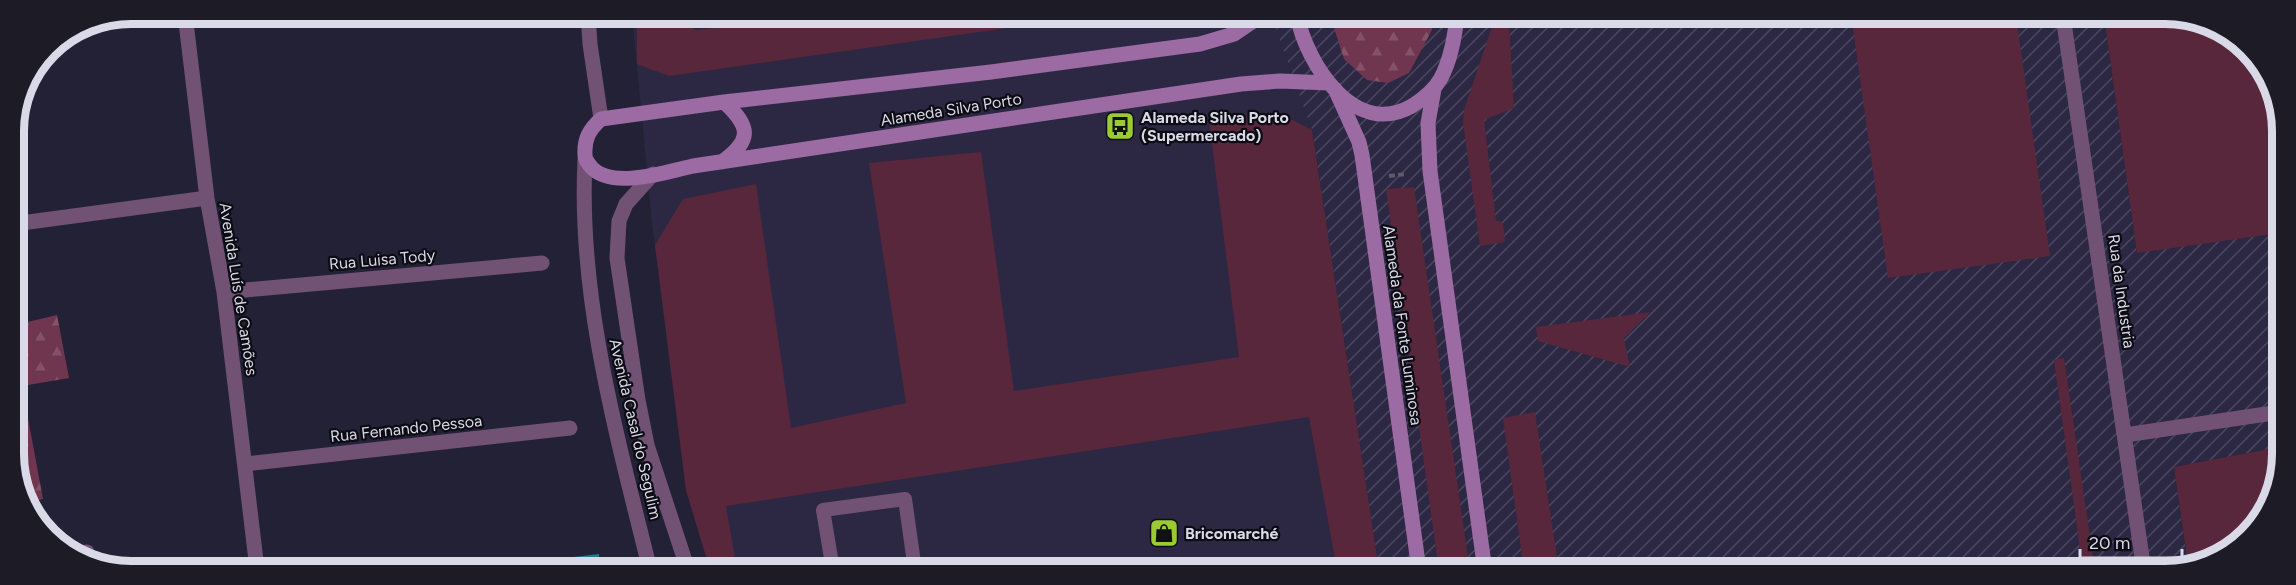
<svg xmlns="http://www.w3.org/2000/svg" width="2296" height="585" viewBox="0 0 2296 585" font-family="Figtree,sans-serif">
	<style>
		.built { fill: #2c2844 }
		.industrial { fill: url(#industrial-furrows) }
		.green { fill: #58273c }
		.forest { fill: url(#forest-firs) }
		.water { fill: #277993 }
		.lines { fill: none; stroke-linecap: round; stroke-linejoin: round }
		.path { stroke: #5c5a6d; stroke-width: 4; stroke-dasharray: 6 3; stroke-linecap: butt }
		.service { stroke: #715275; stroke-width: 14 }
		.minor { stroke: #715275; stroke-width: 15 }
		.tertiary { stroke: #715275; stroke-width: 15 }
		.secondary { stroke: #9c6ba3; stroke-width: 15 }
		.labels { text-anchor: middle; stroke-width: 4.5; stroke-linejoin: round; paint-order: stroke }
		.street-label { font-size: 16px; fill: #dad9e7; stroke: #0d0c15 }
		.poi-label { font-size: 16px; font-weight: bold; fill: #dad9e7; stroke: #0d0c15; text-anchor: start }
		.rim { fill: none; stroke: #dad9e7; stroke-width: 8 }
	</style>
	<defs>
		<pattern id="industrial-furrows" width="10" height="10" patternUnits="userSpaceOnUse" patternTransform="scale(1.5)"><rect width="10" height="10" fill="#2c2844"/><path d="M-1 1l2-2M0 10L10 0M9 11l2-2" fill="none" stroke="#4a475f"/></pattern>
		<pattern id="forest-firs" width="22" height="20" patternUnits="userSpaceOnUse" patternTransform="scale(1.5)"><rect width="22" height="20" fill="#70364f"/><path d="M5 1l3.5 6h-7zM16 11l3.5 6h-7z" fill="#845268"/></pattern>
	</defs>
	<rect width="100%" height="100%" fill="#232136"/>
	<!-- built -->
	<path class="built" d="M632 14 1271 15 1312 130 1379 570H710L686 490 652 223Z"/>
	<!-- industrial -->
	<path class="industrial" d="M1271 15 2104 16 2137 252 2280 233V447L2174 467 2188 565 2172 571 1379 570 1312 130Z"/>
	<!-- green -->
	<path class="green" d="M637 14H677L678 21 696 30 850 14 1098 15 669 76 637 64Z
		M1496 15 1547 16 1509 21 1514 108 1484 120 1496 220 1503 223 1505 242 1480 246 1463 123 1464 110Z
		M1851 15 2016 16 2050 256 1888 278Z
		M2104 16H2188L2248 48 2280 108V233L2137 253Z
		M1283 115 1312 130 1379 570H1337L1309 417 726 506 737 570H710L686 490 655 245 683 199 756 184 791 428 906 403 869 163 981 152 1014 391 1239 357 1209 120Z
		M1414 187 1470 571H1439L1386 189Z
		M1651 312 1624 338 1630 367 1538 341 1536 327Z
		M2064 358 2095 571H2083L2054 360Z
		M1535 412 1559 571H1524L1503 418Z
		M2280 447V477L2242 542 2188 565 2174 467Z"/>
	<!-- forest -->
	<path class="forest" d="M1330 15H1432V30L1409 73 1388 83 1367 80 1344 59Z
		M57 315 69 378 22 386 43 499 29 502 16 477 15 325Z"/>
	<!-- water -->
	<path class="water" d="M599 554 600 570H558L557 559Z"/>
	<g class="lines">
		<!-- path -->
		<path class="path" d="M1389 176 1406 174"/>
		<!-- service -->
		<path class="service" d="M833 570 823 510 905 499 915 570"/>
		<!-- minor -->
		<path class="minor" d="M185 14 207 198 224 292 257 569
			M2063 16 2144 571
			M14 224 207 198
			M224 292 542 263
			M2125 435 2280 412
			M245 464 570 428
			M78 553 87 552 88 558"/>
		<!-- tertiary -->
		<path class="tertiary" d="M588 14 590 44 601 119
			M585 160C578 299 617 436 650 570
			M653 174 626 204 619 221 617 258 638 400 647 445 688 570"/>
		<!-- secondary -->
		<path class="secondary" d="M1262 15 1234 34 1200 44 991 72 724 102 601 119C589 130 584 139 585 155 585 161 588 162 591 167 612 190 666 172 693 166L1241 84 1280 81 1329 83
			M1297 15C1306 63 1354 139 1412 106 1423 99 1435 89 1441 78 1451 59 1455 36 1457 15
			M1335 89 1359 142 1362 155 1419 570
			M1434 89 1428 123 1430 171 1485 571
			M722 162C752 140 751 127 724 102"/>
	</g>
	<!-- icons -->
	<defs>
		<g id="bus-square" transform="scale(1.5)"><rect x="-9" y="-9" width="18" height="18" rx="4" fill="#9bcb33" stroke="#0d0c15"/><path d="M-5-6H5V4H4V6H2V4H-2V6H-4V4H-5ZM-3.5-4V0h7V-4ZM-3.5 1.2v1.5H-2V1.2ZM2 1.2v1.5H3.5V1.2Z" fill="#111"/></g>
		<g id="shop-square" transform="scale(1.5)"><rect x="-9" y="-9" width="18" height="18" rx="4" fill="#9bcb33" stroke="#0d0c15"/><path d="M-5-2.5h2.3a2.7 3.5 0 0 1 5.4 0H5L5.5 6h-11ZM-1.5-2.5h3a1.5 2.3 0 0 0-3 0Z" fill="#111"/></g>
	</defs>
	<g fill-rule="evenodd">
		<use href="#bus-square" x="1120" y="126"/>
		<use href="#shop-square" x="1164" y="533"/>
	</g>
	<g class="labels">
		<!-- street labels -->
		<g class="street-label">
			<text transform="translate(951 109) rotate(-9)" y="6">Alameda Silva Porto</text>
			<text transform="translate(382 259) rotate(-5)" y="6">Rua Luisa Tody</text>
			<text transform="translate(239 289) rotate(81)" y="6">Avenida Luís de Camões</text>
			<text transform="translate(2122 291) rotate(82)" y="6">Rua da Industria</text>
			<text transform="translate(1403 325) rotate(82)" y="6">Alameda da Fonte Luminosa</text>
			<text transform="translate(406 428) rotate(-6)" y="6">Rua Fernando Pessoa</text>
			<text transform="translate(636 429) rotate(77)" y="6">Avenida Casal do Segulim</text>
		</g>
		<!-- poi labels -->
		<g class="poi-label">
			<text x="1141" y="123">Alameda Silva Porto<tspan x="1141" dy="18">(Supermercado)</tspan></text>
			<text x="1185" y="539">Bricomarché</text>
		</g>
	</g>
	<!-- crop -->
	<path d="M0 0H2296V585H0ZM131 24H2165A107 107 0 0 1 2272 131V454A107 107 0 0 1 2165 561H131A107 107 0 0 1 24 454V131A107 107 0 0 1 131 24Z" fill="#1d1c26" fill-rule="evenodd"/>
	<path class="rim" d="M131 24H2165A107 107 0 0 1 2272 131V454A107 107 0 0 1 2165 561H131A107 107 0 0 1 24 454V131A107 107 0 0 1 131 24Z"/>
	<!-- scale -->
	<path d="M2080 549v9h102v-9" fill="none" stroke="#dad9e7" stroke-width="3"/>
	<text x="2089" y="549" font-size="18" fill="#dad9e7" stroke="#0d0c15" stroke-width="4.5" paint-order="stroke">20 m</text>
</svg>
